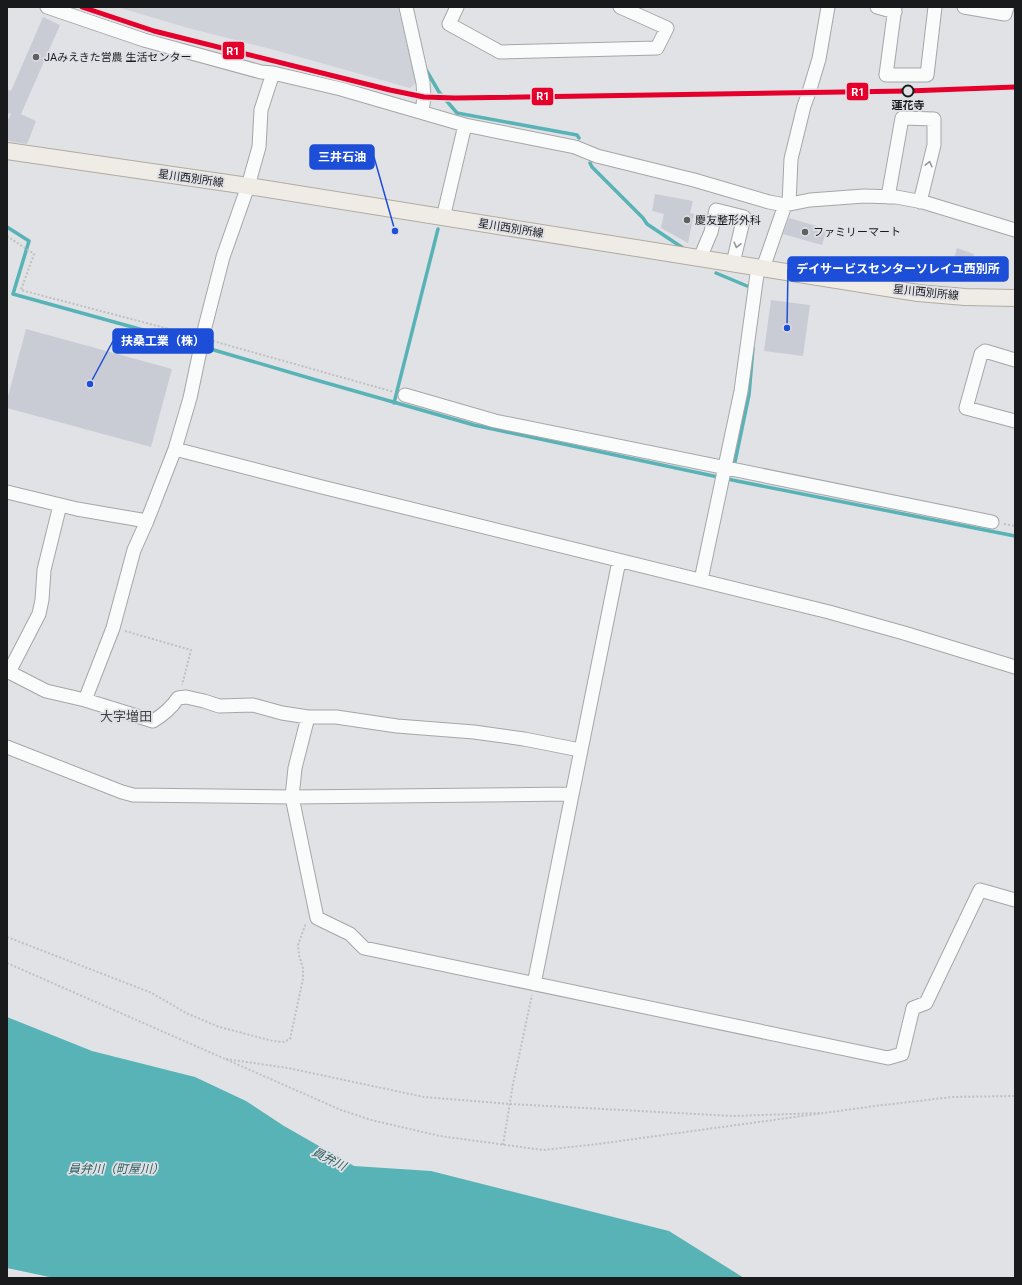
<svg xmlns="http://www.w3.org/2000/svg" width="1022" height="1285" viewBox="0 0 1022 1285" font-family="Roboto,'Noto Sans JP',sans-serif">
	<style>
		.built { fill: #cfd2d9 }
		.water { fill: #58b3b6 }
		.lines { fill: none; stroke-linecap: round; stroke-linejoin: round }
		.stream { stroke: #58b3b6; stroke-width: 3.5 }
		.building { fill: #caccd5 }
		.minor-casing { stroke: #a6a6a8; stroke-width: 15 }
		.major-casing { stroke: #b1aba1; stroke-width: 18 }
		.path { stroke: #c0c0c1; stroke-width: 2; stroke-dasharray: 2 2; stroke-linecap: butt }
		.minor { stroke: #fafbfb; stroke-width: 13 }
		.major { stroke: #efebe5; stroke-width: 16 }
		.rail-1-casing { stroke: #e0e1e6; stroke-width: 8 }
		.rail-1 { stroke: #e4002b; stroke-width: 5 }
		.oneway { stroke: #959696 }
		.poi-dot { fill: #5f6062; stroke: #e0e1e6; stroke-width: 1.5 }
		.stop-dot { fill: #e0e1e6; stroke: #191a1b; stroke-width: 2 }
		.labels { text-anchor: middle; stroke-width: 3.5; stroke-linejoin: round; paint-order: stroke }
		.poi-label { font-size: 11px; fill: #191a1b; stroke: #e0e1e6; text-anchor: start }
		.stop-label { font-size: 11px; font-weight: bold; fill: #191a1b; stroke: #e0e1e6 }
		.street-label { font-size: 11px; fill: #191a1b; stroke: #e0e1e6 }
		.water-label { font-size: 12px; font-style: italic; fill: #2c5d5e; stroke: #e0e1e6 }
		.quarter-label { font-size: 13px; fill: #424346; stroke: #e0e1e6 }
		.leader { fill: none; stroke: #1d4ed8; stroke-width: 1.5 }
		.callout-dot { fill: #1d4ed8; stroke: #e0e1e6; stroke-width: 1.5 }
		.callout { fill: #1d4ed8; stroke: #1d4ed8; stroke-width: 1.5 }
		.callout-label { font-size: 12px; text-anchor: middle; font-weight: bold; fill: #fff }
		.line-badge { stroke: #e0e1e6; stroke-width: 1.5 }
		.badge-label { font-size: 11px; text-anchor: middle; font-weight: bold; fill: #fff }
	</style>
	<rect width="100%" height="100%" fill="#e1e2e5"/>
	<!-- built -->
	<path class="built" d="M117 7H398L416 83 410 88 271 49 188 28Z"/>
	<!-- water -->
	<path class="water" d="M7 1017 92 1051 195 1077 246 1101 284 1126 354 1166 431 1171 669 1231 744 1278H54L7 1268Z"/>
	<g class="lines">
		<!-- stream -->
		<path class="stream" d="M425 68 439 92 457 113 577 135 579 138
			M590 163 592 167 643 218 647 224 683 248
			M7 227 29 241 13 294 190 343 316 380 474 425 737 481 1015 536
			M716 273 747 286
			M394 403 438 229
			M735 462 749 395 753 348"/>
	</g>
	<!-- building -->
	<path class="building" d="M43 17 60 25 21 114 36 121 27 144 13 142 7 140V122L11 114 7 113V89L11 91Z
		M655 194 693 201 690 213 694 214 688 243 661 228 664 214 652 211Z
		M789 218 827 229 822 245 783 234Z
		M957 248 974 254 966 280 949 274Z
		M771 300 810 305 803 356 764 351Z
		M26 329 172 369 151 447 7 408V400Z"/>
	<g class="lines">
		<!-- minor casing -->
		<g class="minor-casing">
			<path id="minor" d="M47 7 144 40 261 72 273 73 341 89 465 125 575 147 597 156 694 180 769 202 785 205 810 200 864 196 896 197 923 202 1015 230
				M406 7 423 83 424 97 422 112
				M457 7 449 24 500 52 657 48 667 28 620 7
				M877 7 895 12
				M895 7 886 75H927L935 7
				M964 7 1005 14 1007 7
				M888 197 902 118 934 119V145L920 202
				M789 204 791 159 804 106 809 92 819 59 828 7
				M443 218 465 125
				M700 258 711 232 716 210 744 217 733 263
				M763 268 785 205
				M1015 360 985 351 981 354 966 408 1015 421
				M405 395 495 421 992 522
				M175 449 322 487 829 612 904 633 1015 667
				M7 492 77 509 147 521
				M701 580 741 391 758 267
				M7 671 46 691 85 700 153 721C163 715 172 707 178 698L186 697 204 701 219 706 253 705 282 713 308 717H336L397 726 474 732 524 739 580 750
				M9 672 39 614 42 600 44 570 60 505
				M85 700 113 628 134 550 147 521 175 449 190 398 205 327 223 257 248 186 259 147 261 110 273 73
				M308 717 295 768 292 797 317 918 350 934 364 948 888 1058 902 1054 913 1008 926 1003 980 890 1015 900
				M7 747 122 792 133 795 292 797 572 794
				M534 984 619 561"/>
		</g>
		<!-- major casing -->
		<g class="major-casing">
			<path id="major" d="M7 151 248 186 918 293 965 297 1015 298"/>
		</g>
		<!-- path -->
		<path class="path" d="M7 236 34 254 21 290 192 335
			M213 341 394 392
			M1004 524 1015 526
			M125 631 191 650 182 685
			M7 937 152 993 186 1013 219 1027 273 1041 284 1042 290 1039 303 979V968L299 955 298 945 306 923
			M7 963 341 1110 371 1120 440 1136 543 1150 598 1144 875 1106 952 1097 1015 1096
			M226 1059 288 1068 424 1097 510 1104 733 1116 820 1113
			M503 1145 513 1084 532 995"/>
		<!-- minor -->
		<use href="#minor" class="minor"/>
		<!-- major -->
		<use href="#major" class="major"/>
		<!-- rail-1 casing -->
		<g class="rail-1-casing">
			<path id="rail-1" d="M82 7 154 31 390 90 424 97 455 98 908 91 1015 87"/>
		</g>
		<!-- rail-1 -->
		<use href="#rail-1" class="rail-1"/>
	</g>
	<!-- one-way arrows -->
	<defs><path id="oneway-chevron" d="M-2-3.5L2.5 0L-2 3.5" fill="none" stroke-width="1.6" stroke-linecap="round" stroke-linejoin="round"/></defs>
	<g class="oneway">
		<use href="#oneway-chevron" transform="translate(929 164) rotate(-76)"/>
		<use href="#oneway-chevron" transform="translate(737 245) rotate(104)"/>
	</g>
	<!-- markers -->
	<g class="poi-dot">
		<circle cx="36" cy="57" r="4"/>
		<circle cx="687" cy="220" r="4"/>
		<circle cx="805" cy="232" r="4"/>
	</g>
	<circle class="stop-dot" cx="908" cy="91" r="5.5"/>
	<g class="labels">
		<!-- poi labels -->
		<g class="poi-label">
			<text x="44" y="61">JAみえきた営農 生活センター</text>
			<text x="695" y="224">慶友整形外科</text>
			<text x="813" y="236">ファミリーマート</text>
		</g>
		<!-- stop labels -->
		<g class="stop-label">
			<text x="908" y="109">蓮花寺</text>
		</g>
		<!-- street labels -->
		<g class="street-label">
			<text transform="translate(191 178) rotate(8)" y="4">星川西別所線</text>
			<text transform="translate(511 228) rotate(9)" y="4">星川西別所線</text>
			<text transform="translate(926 292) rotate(6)" y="4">星川西別所線</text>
		</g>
		<!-- water labels -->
		<g class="water-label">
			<text transform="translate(329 1159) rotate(27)" y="4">員弁川</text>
			<text x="116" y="1173">員弁川（町屋川）</text>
		</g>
		<!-- quarter labels -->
		<g class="quarter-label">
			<text x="126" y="721">大字増田</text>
		</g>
	</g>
	<!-- callouts -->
	<path class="leader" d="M395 231L374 157M787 328L788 269M90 384L113 341"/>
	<g class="callout-dot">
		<circle cx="395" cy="231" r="4"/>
		<circle cx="787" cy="328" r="4"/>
		<circle cx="90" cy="384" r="4"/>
	</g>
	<g class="callout">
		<rect x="310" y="145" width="64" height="24" rx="4"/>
		<rect x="788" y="257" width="220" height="24" rx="4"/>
		<rect x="113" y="329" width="100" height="24" rx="4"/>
	</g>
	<g class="callout-label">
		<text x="342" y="161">三井石油</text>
		<text x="898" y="273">デイサービスセンターソレイユ西別所</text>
		<text x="163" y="345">扶桑工業（株）</text>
	</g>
	<g class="line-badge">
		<rect x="222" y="41" width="23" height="19" rx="4" fill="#e4002b"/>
		<rect x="846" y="82" width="23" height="19" rx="4" fill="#e4002b"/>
		<rect x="531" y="87" width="23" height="19" rx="4" fill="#e4002b"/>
	</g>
	<g class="badge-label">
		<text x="233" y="55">R1</text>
		<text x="858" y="96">R1</text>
		<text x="543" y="100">R1</text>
	</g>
	<!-- border -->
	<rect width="1022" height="1285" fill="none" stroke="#191a1b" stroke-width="16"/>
</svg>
